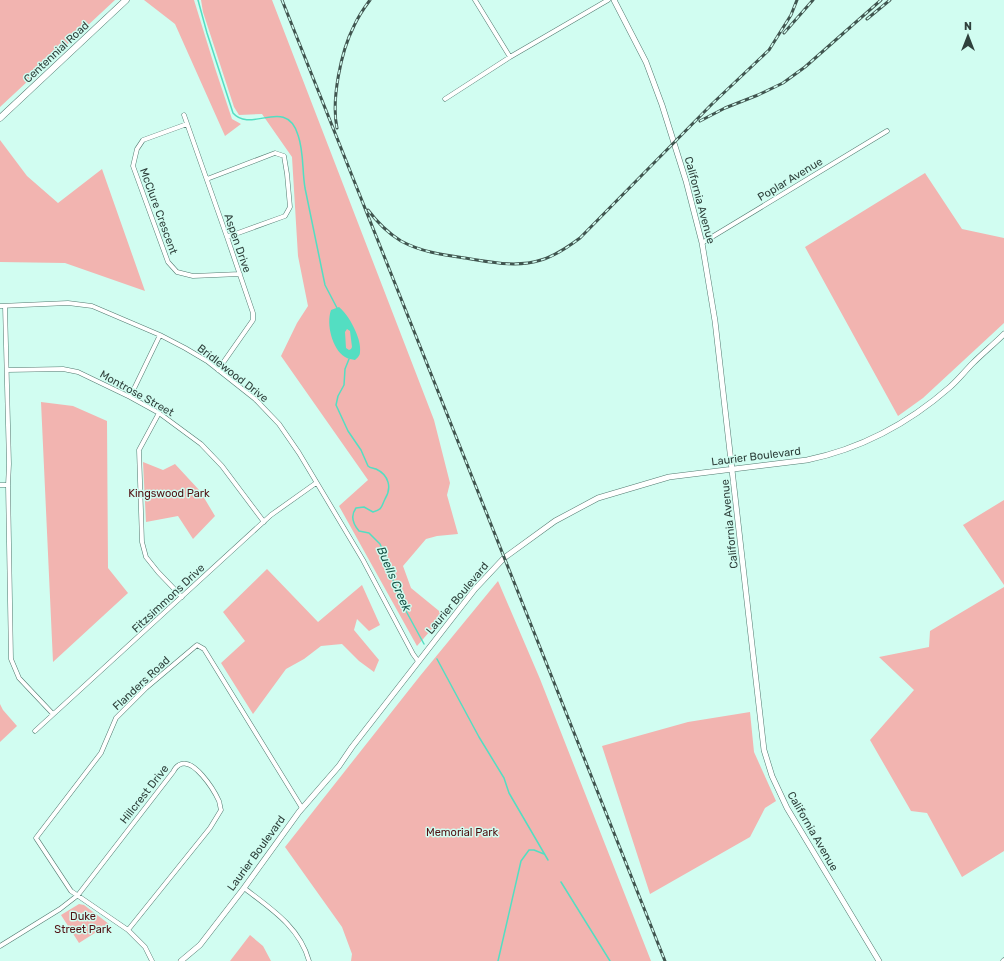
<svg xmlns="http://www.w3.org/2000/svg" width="1004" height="961" viewBox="0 0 1004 961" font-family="Rubik,sans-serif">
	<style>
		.green { fill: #f2b4b0 }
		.water { fill: #53dec2; fill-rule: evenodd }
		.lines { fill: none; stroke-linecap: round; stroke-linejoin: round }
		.stream { stroke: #53dec2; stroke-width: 1.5 }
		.minor-casing { stroke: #527a70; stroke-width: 5 }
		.tertiary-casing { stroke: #527a70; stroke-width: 6 }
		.secondary-casing { stroke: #527a70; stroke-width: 7 }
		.minor { stroke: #fff; stroke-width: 4 }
		.tertiary { stroke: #fff; stroke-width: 5 }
		.secondary { stroke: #fff; stroke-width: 6 }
		.rail-casing { stroke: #40554f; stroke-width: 3 }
		.rail { stroke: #d1fdf1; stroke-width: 1.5; stroke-dasharray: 4.5; stroke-linecap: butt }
		.labels { text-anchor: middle; stroke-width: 3; stroke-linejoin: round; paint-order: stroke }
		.street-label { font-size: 11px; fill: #2f413c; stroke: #d1fdf1 }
		.park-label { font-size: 11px; fill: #501012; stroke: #d1fdf1 }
		.water-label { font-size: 12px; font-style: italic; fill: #195347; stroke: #d1fdf1 }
	</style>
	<rect width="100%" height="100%" fill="#d1fdf1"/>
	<!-- green -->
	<path class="green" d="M0 0H115L0 107Z
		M144 0H194L215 68 232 119 241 124 225 136 175 24Z
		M201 0H272L434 420 450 483 447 495 458 534 437 536 426 539 403 566 411 588 444 615 417 646 339 506 368 480 281 356 297 323 308 306 298 256 292 157 262 114 239 115 234 107 203 12Z
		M0 140 27 176 58 203 102 169 145 291 65 263 0 262Z
		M925 173 962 229 1004 238V323L923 398 898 416 805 247Z
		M41 402 73 406 107 421 108 568 128 593 53 662Z
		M143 462 163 470 175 464 200 491 215 516 193 539 178 516 146 522Z
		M1004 500V585L963 525Z
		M267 569 318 622 362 585 380 625 369 631 357 619 354 630 379 660 374 672 359 661 342 644 321 646 304 659 286 669 253 714 221 663 245 641 223 612Z
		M498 581 540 679 651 961H351L352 954 342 927 285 847 420 676Z
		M1004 587V851L962 877 927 813 911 811 870 740 914 690 879 657 929 647 930 631Z
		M0 704 3 710 17 726 0 742Z
		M750 712 754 752 776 801 765 808 750 837 650 894 602 746 688 722Z
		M79 904 84 905 109 924 79 943 61 915Z
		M250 935 263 946 271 961H230Z"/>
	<!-- water -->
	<path class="water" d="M339 307C349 315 362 339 360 352 360 356 357 358 355 360 352 359 348 359 345 357 332 349 326 324 331 310ZM347 329 350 331 352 347 351 349 349 350 346 348 345 332Z"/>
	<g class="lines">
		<!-- stream -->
		<path class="stream" d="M198 0 207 33 233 113C251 134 286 96 298 135 304 152 302 170 305 188L325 285 337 308
			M349 359 345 369 344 385 338 396 336 405 348 431 361 450 368 466C370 468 373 468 376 469 389 475 392 488 385 499 381 507 383 509 373 512L364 507 356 508C350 516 353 524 359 531L369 533 380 544 384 553 389 573 399 591 406 611 424 644
			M437 659 479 737 504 778 509 793 548 860
			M561 882 610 961
			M498 961 521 861 529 850H534L544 854"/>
		<!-- minor casing -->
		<g class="minor-casing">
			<path id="minor" d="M475 0 510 57
				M445 99 510 57 608 0
				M184 115 227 237 253 313V320L218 370
				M187 124 143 140 137 149 133 166 168 262 177 272 193 276 240 274
				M207 179 275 153 284 156 287 174 290 207 285 216 227 237
				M702 243 887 131
				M0 306 68 303 92 306 160 335 185 348 207 361 255 399 279 424 299 453 363 560 413 654 418 661
				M5 306 9 464 8 485 11 659 19 678 53 714
				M7 370 63 369 78 372 130 397 159 413 201 444 222 466 264 522
				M130 397 160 335
				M159 413 139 450 142 542 146 557 158 572 182 597
				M0 485H8
				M35 731 271 515 316 483
				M244 888C270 908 300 927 309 961
				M0 946 60 909 78 895 173 772C174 770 177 766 179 765 193 756 214 790 219 801 220 804 220 807 221 810L210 828 128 930
				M152 961 145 947 128 930 71 891 36 838 101 753 116 718 146 688 197 645 204 649 302 808
				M1003 961 1004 960"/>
		</g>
		<!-- tertiary casing -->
		<g class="tertiary-casing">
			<path id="tertiary" d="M614 0 646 62 662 105 686 181 702 243 715 321 764 750 772 776 787 808 879 961
				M181 961 200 945 244 888 299 812 339 766 352 747 475 589 504 558 555 521 598 498 669 477 807 460C860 449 909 423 950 387 958 380 965 371 973 363 983 353 994 344 1004 334"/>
		</g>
		<!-- secondary casing -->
		<g class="secondary-casing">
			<path id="secondary" d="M0 118 126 0"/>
		</g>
		<!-- minor -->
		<use href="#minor" class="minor"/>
		<!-- tertiary -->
		<use href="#tertiary" class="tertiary"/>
		<!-- secondary -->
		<use href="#secondary" class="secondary"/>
		<!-- rail casing -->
		<g class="rail-casing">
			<path id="rail" d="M282 0 665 961
				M867 19 890 0
				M784 33 813 0
				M700 121 725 108 758 95 783 83 805 67 881 0
				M337 128C331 100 341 51 354 26 358 17 364 8 370 0
				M368 210C377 222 388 233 401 241 421 252 444 255 465 258 491 262 516 268 541 260 555 256 568 247 580 238L712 104 769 50 791 15 797 0"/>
		</g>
		<!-- rail -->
		<use href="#rail" class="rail"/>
	</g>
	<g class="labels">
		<!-- street labels -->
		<g class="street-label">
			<text transform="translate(56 52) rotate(-43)" y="4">Centennial Road</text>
			<text transform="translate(790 179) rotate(-31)" y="4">Poplar Avenue</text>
			<text transform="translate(700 200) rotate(75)" y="4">California Avenue</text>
			<text transform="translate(159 211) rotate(70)" y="4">McClure Crescent</text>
			<text transform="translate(238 243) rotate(71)" y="4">Aspen Drive</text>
			<text transform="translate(233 373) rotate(38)" y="4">Bridlewood Drive</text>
			<text transform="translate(137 393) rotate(29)" y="4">Montrose Street</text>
			<text transform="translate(756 456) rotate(-7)" y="4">Laurier Boulevard</text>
			<text transform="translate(729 524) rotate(-96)" y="4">California Avenue</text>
			<text transform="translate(168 598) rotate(-43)" y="4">Fitzsimmons Drive</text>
			<text transform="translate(457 598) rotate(-50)" y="4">Laurier Boulevard</text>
			<text transform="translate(141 683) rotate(-43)" y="4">Flanders Road</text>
			<text transform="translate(144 794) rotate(-52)" y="4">Hillcrest Drive</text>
			<text transform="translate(813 831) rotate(60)" y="4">California Avenue</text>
			<text transform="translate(256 853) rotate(-54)" y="4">Laurier Boulevard</text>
		</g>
		<!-- park labels -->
		<g class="park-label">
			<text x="169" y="497">Kingswood Park</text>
			<text x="462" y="836">Memorial Park</text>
			<text x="83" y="920">Duke<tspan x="83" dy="13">Street Park</tspan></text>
		</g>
		<!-- water labels -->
		<g class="water-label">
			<text transform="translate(394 579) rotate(67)" y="4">Buells Creek</text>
		</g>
	</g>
	<!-- north arrow -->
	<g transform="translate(968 36)" stroke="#d1fdf1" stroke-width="3" paint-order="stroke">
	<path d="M0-3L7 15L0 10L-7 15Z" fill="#2f413c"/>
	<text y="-6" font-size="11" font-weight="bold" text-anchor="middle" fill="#2f413c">N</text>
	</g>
</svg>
